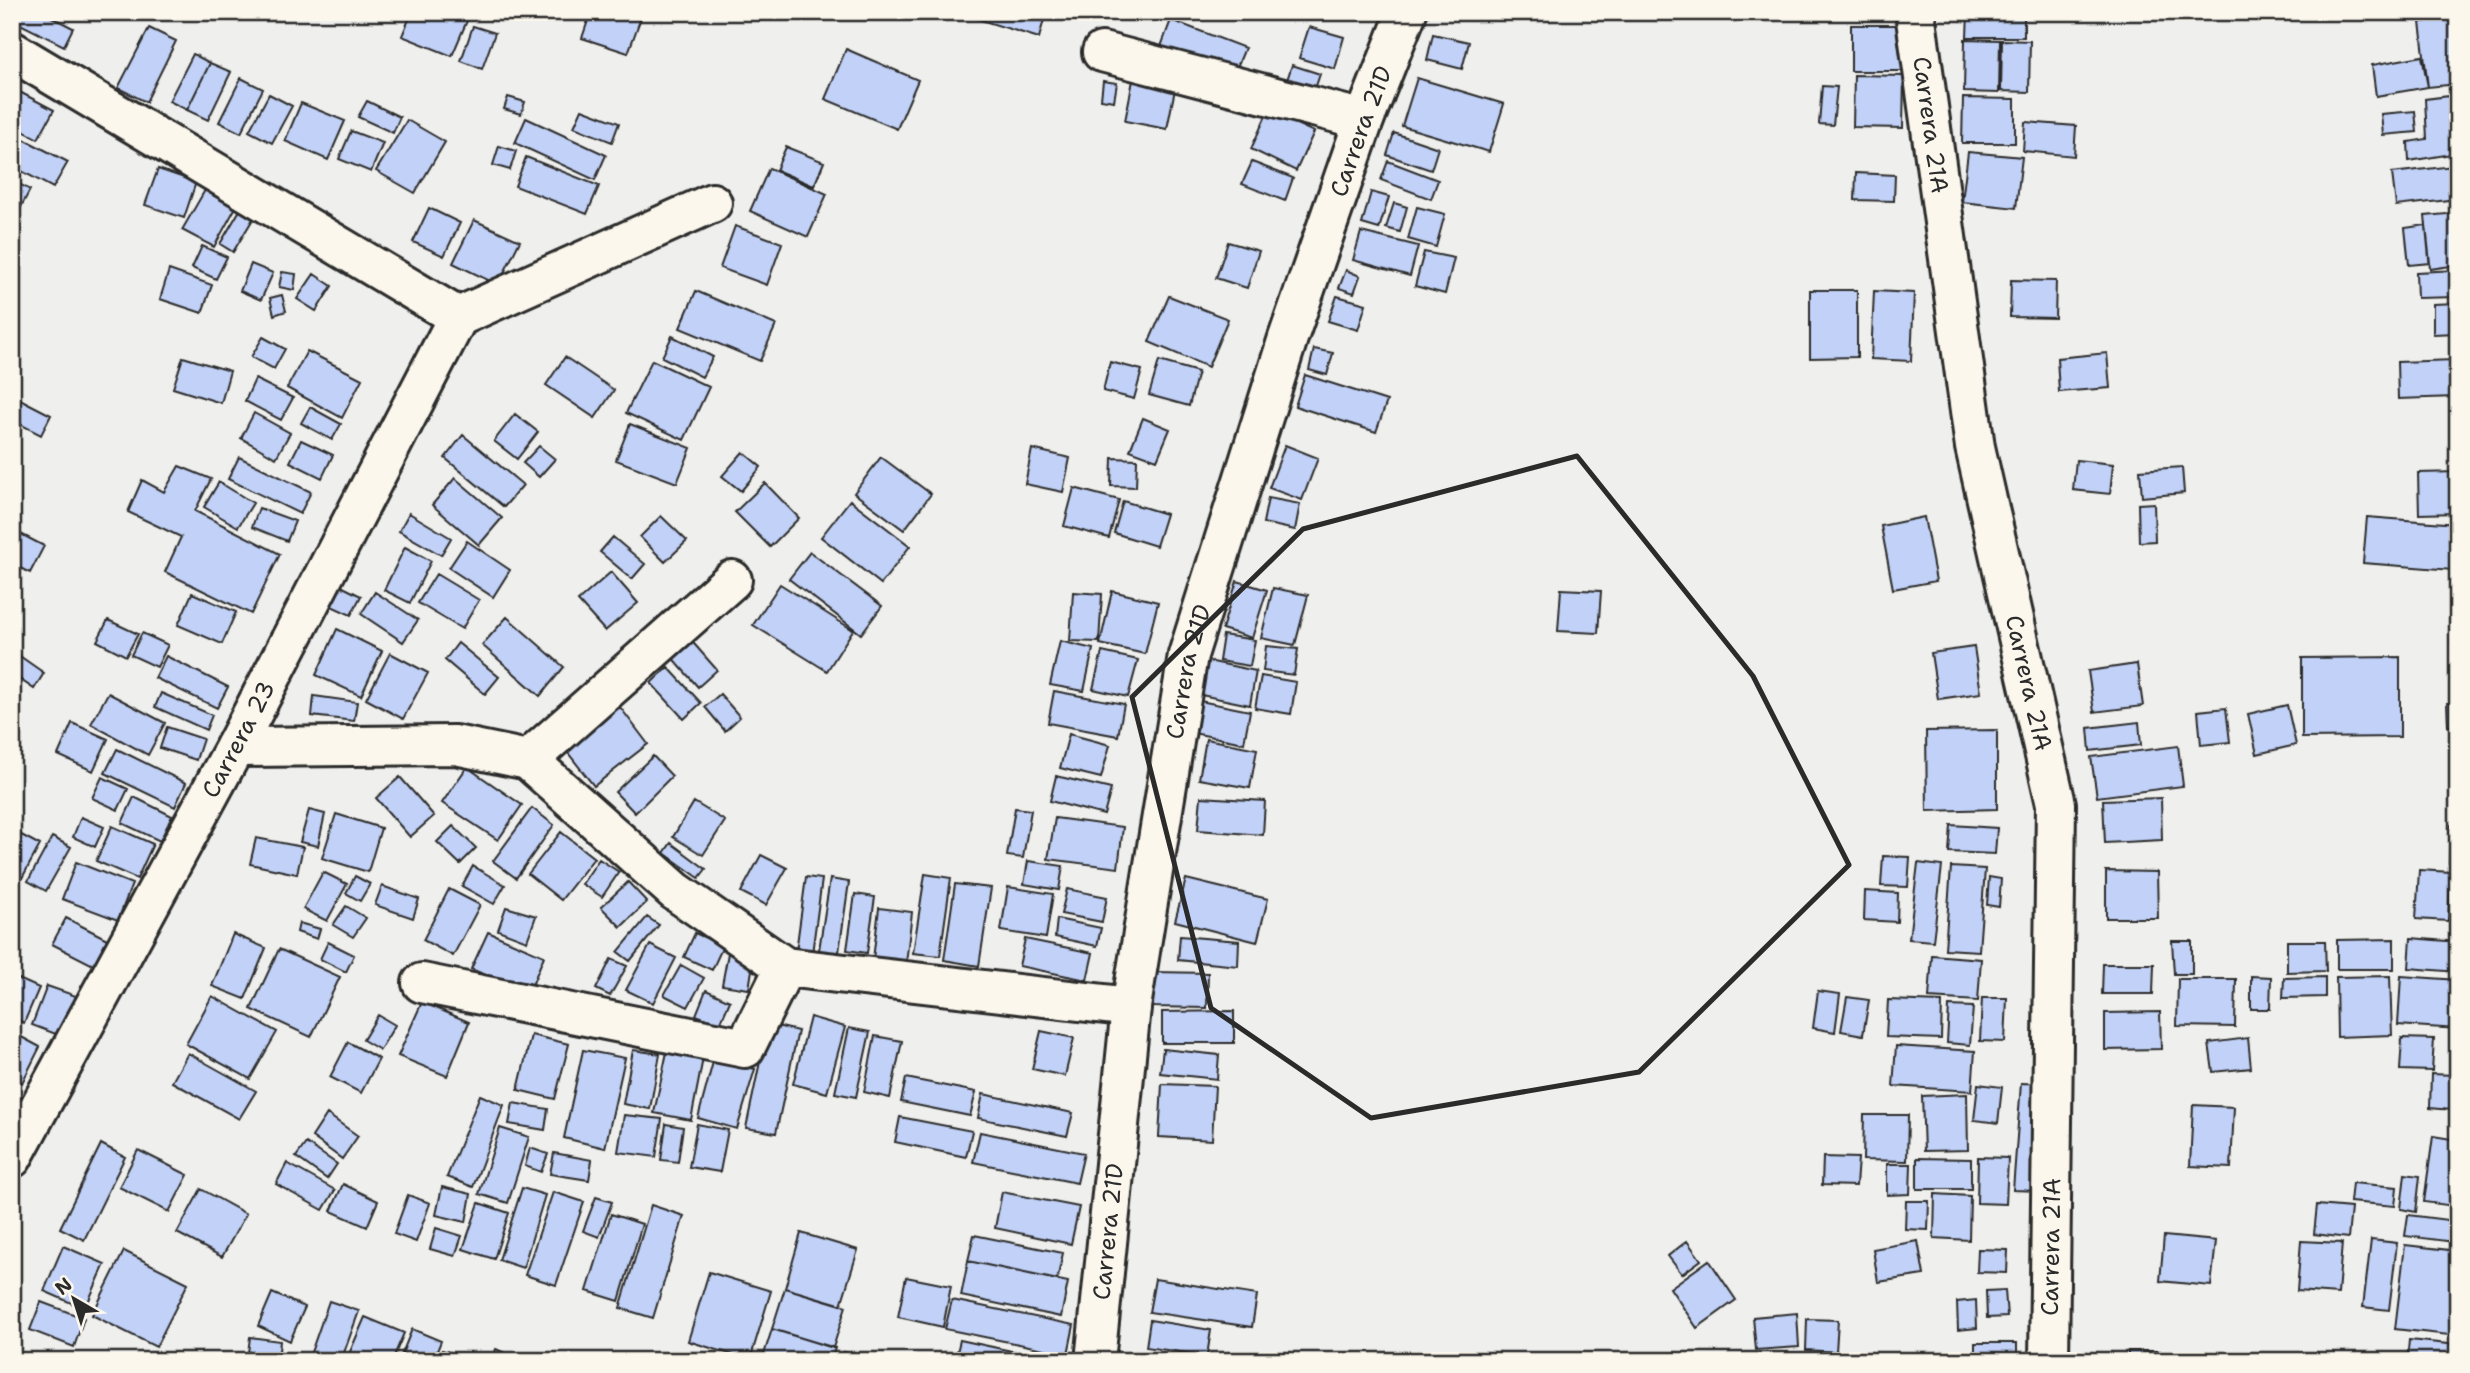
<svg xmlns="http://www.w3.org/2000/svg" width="2470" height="1373" viewBox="0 0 2470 1373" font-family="'Shantell Sans',sans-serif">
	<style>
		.building { fill: #c1d1f7; stroke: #2b2b2b; stroke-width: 2 }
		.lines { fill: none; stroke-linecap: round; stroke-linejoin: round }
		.street-casing { stroke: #2b2b2b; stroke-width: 44 }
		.street { stroke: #fbf7ec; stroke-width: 38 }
		.marked { fill: none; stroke: #2b2b2b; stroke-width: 5; stroke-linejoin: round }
		.labels { text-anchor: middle; stroke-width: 6; stroke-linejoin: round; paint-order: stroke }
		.street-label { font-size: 24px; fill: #2b2b2b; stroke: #fbf7ec }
	</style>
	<rect width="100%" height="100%" fill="#efefee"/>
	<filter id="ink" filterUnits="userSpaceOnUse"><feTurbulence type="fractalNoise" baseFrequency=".0143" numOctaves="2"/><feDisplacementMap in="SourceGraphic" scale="14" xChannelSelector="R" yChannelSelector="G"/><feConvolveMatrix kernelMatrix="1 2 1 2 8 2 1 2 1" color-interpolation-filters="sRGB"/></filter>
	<g filter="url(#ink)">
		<!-- building -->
		<path class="building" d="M12 12H42L73 28 64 46 12 20Z
			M412 12H460L469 16 452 56 402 36Z
			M591 12H643L628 53 582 38Z
			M955 12H1046L1039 38Z
			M1968 12H2024V37H1967Z
			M2432 12H2458V17L2433 20Z
			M2458 17V84L2428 87 2420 22Z
			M1171 20 1245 48 1232 79 1159 52Z
			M1851 25H1904V71H1851Z
			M473 26 495 33 482 69 461 61Z
			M1309 27 1344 37 1335 69 1299 58Z
			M149 28 176 41 146 102 118 88Z
			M1433 34 1469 42 1462 69 1427 60Z
			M1965 39 2000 40 1999 93 1964 92Z
			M2002 40 2030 41 2029 92 2001 91Z
			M846 49 918 80 897 129 825 99Z
			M193 54 210 63 187 110 169 101Z
			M2422 56 2428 87 2376 96 2372 65Z
			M210 63 231 72 208 120 187 110Z
			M1292 65 1320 74 1311 101 1283 92Z
			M1854 75 1904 76 1903 128 1853 127Z
			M241 78 263 89 241 133 219 122Z
			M1417 78 1504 104 1489 152 1402 126Z
			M1133 80 1175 89 1167 129 1125 121Z
			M1103 81 1117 83 1114 101 1101 99Z
			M1822 86 1837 87 1833 125 1819 124Z
			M12 88 54 110 38 139 12 125Z
			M269 94 292 106 272 143 249 131Z
			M2458 95V153L2409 161 2408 142 2427 139 2425 99Z
			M508 97 525 102 521 114 504 109Z
			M1963 98 2015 99V143H1962Z
			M367 101 400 117 393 133 358 117Z
			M301 103 345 121 328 160 285 141Z
			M582 109 619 123 612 142 574 127Z
			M1268 111 1314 132 1296 171 1251 149Z
			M2415 111 2417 132 2383 135 2381 114Z
			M526 118 606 155 595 180 515 143Z
			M407 120 445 142 415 193 376 171Z
			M2025 122 2076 126 2074 156 2023 151Z
			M351 131 383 143 371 172 339 159Z
			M12 133 68 162 53 188 12 166Z
			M1394 133 1438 148 1431 170 1387 155Z
			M499 146 516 151 510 170 493 165Z
			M786 147 824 162 814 186 776 170Z
			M1968 152 2022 157 2016 208 1962 202Z
			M526 157 599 186 587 214 515 186Z
			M1388 161 1438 180 1431 199 1381 180Z
			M1252 162 1293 178 1285 201 1242 184Z
			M2453 166 2457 199 2396 206 2392 173Z
			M769 168 827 194 808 237 750 211Z
			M158 169 196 182 184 218 145 205Z
			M1856 173 1895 175 1894 201 1855 200Z
			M12 180 30 190 13 222 12 221Z
			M205 190 236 207 214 247 182 230Z
			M1371 192 1389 197 1379 229 1362 224Z
			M1394 203 1407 207 1400 232 1386 228Z
			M1417 207 1445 214 1436 247 1408 239Z
			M429 208 460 223 444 256 413 242Z
			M240 210 253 219 233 252 220 244Z
			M2458 213V265L2430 269 2425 216Z
			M474 220 520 241 498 285 453 263Z
			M2426 225 2430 263 2409 265 2405 228Z
			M735 226 782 243 767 285 720 268Z
			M1361 232 1418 246 1410 276 1353 260Z
			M1228 242 1259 251 1247 288 1216 278Z
			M202 246 227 257 216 279 192 268Z
			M1424 252 1454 258 1445 294 1415 286Z
			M251 264 273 273 261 300 240 291Z
			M169 270 212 285 202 313 160 299Z
			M1346 270 1360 276 1354 293 1339 288Z
			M2458 270V297L2417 298 2416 272Z
			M282 272 296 274 294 290 279 287Z
			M314 274 332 286 316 311 297 299Z
			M2011 280 2056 281 2055 318 2010 317Z
			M1810 290H1857V357L1810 358Z
			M696 291 776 325 760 361 680 328Z
			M1874 291 1914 293 1911 361 1871 359Z
			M282 295 286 311 274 315 270 298Z
			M1169 296 1228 319 1208 367 1149 342Z
			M1337 296 1366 304 1358 330 1328 321Z
			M2458 303V333L2433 334V304Z
			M672 336 713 357 702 377 662 357Z
			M263 337 285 349 274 369 251 357Z
			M2454 342H2458V404L2456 397Z
			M1314 349 1333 353 1327 375 1309 370Z
			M307 351 362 379 342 418 287 388Z
			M2107 353 2110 388 2059 392 2057 358Z
			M183 357 230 371 221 403 173 388Z
			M565 357 614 390 595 418 546 385Z
			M652 360 709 387 684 440 626 413Z
			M2455 360 2456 397 2398 399 2397 362Z
			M1159 361 1198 372 1189 406 1149 395Z
			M1110 362 1142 370 1134 399 1103 391Z
			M1305 375 1387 401 1376 432 1295 406Z
			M255 379 293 398 281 420 245 401Z
			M16 397 51 415 41 435 12 420V403Z
			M310 407 341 424 332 440 301 423Z
			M254 413 290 433 276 458 241 438Z
			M515 414 538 432 517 459 494 441Z
			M1143 418 1170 429 1157 460 1130 450Z
			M630 424 691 448 677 483 616 460Z
			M463 435 523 485 504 507 445 458Z
			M301 440 333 455 322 478 290 462Z
			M1285 445 1318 458 1302 500 1269 488Z
			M539 446 555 459 539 477 523 463Z
			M1032 449 1070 458 1063 492 1025 484Z
			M743 452 761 467 741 491 722 476Z
			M239 457 311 492 300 514 228 479Z
			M881 457 931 494 904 530 854 493Z
			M1112 458 1137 459 1136 487 1111 486Z
			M2076 460 2113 464 2110 494 2073 490Z
			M179 466 211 479 195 511 280 554 251 614 165 572 181 537 128 512 142 480 164 492Z
			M2182 467 2184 493 2142 497 2140 470Z
			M2458 472V513L2419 514 2418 473Z
			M455 478 502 518 479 545 432 505Z
			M219 482 253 503 238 527 204 507Z
			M765 483 799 518 770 547 735 512Z
			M1074 488 1119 500 1109 538 1064 526Z
			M1268 498 1300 504 1295 530 1263 523Z
			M850 500 910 546 881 584 821 537Z
			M1123 501 1166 514 1156 546 1114 533Z
			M2154 503 2155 541 2139 542 2138 504Z
			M259 508 295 521 287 541 252 527Z
			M409 513 451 538 441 555 399 531Z
			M661 516 687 541 665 562 640 537Z
			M1924 517 1936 581 1893 589 1881 526Z
			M2367 517 2457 524 2453 570 2363 563Z
			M13 530 44 546 30 573 12 564Z
			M613 537 645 564 632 579 600 552Z
			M467 541 510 570 493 597 449 568Z
			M405 547 431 561 410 603 384 590Z
			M810 552 882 606 861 634 789 579Z
			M611 572 638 603 605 631 578 601Z
			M436 574 479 600 462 629 418 603Z
			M2457 580H2458V644H2451Z
			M1237 581 1267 590 1252 638 1222 629Z
			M337 584 361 596 351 615 327 604Z
			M780 584 853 630 827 671 753 625Z
			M1273 588 1308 595 1295 645 1261 638Z
			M1561 589 1601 591 1598 633 1558 631Z
			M1112 591 1158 602 1145 654 1100 644Z
			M375 592 418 620 403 642 361 614Z
			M1073 592 1102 594 1099 642 1070 641Z
			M192 593 236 612 222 644 178 625Z
			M507 617 564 667 540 696 482 645Z
			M108 620 138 634 126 656 97 641Z
			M337 629 382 651 361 696 316 675Z
			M142 633 168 645 157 667 131 655Z
			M1223 635 1255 640 1250 666 1219 661Z
			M688 637 717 670 698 687 669 654Z
			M1060 641 1093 649 1084 691 1050 685Z
			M458 643 499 677 485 694 445 660Z
			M1266 646 1298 649 1294 675 1263 671Z
			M1974 647 1981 693 1938 699 1931 653Z
			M14 652 44 673 34 689 12 674Z
			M1102 652 1138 660 1128 697 1093 689Z
			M2456 652 2458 653V693H2454Z
			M390 653 428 673 403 719 366 699Z
			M166 656 228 687 217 708 155 678Z
			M2400 657V737L2302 738V658Z
			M1208 661 1256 671 1250 705 1201 695Z
			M2137 664 2143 706 2094 712 2088 671Z
			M668 667 701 703 684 719 651 683Z
			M1261 676 1296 682 1291 714 1255 708Z
			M1054 691 1124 704 1118 736 1048 723Z
			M108 693 165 723 148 755 91 724Z
			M161 693 212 715 206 730 155 707Z
			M720 694 740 717 725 731 705 707Z
			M314 696 357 702 354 721 312 716Z
			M1200 701 1250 711 1244 743 1193 733Z
			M2447 703H2458V725L2448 726Z
			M2287 705 2296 745 2257 754 2248 714Z
			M620 707 648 744 594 786 565 749Z
			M2226 708 2230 742 2201 745 2198 711Z
			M2139 722 2141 745 2090 751 2088 728Z
			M72 723 108 739 93 771 58 755Z
			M167 727 203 739 196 760 160 748Z
			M1997 730V809L1927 811 1926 731Z
			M1069 734 1110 745 1101 778 1060 768Z
			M1206 739 1257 749 1250 788 1199 779Z
			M2178 746 2183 786 2097 797 2091 757Z
			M117 749 186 783 175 807 105 773Z
			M653 756 672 776 635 813 615 792Z
			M467 767 522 805 498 840 442 803Z
			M1056 776 1111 789 1104 815 1050 801Z
			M102 777 128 789 118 810 92 798Z
			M400 777 434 816 410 837 376 798Z
			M134 797 172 816 160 841 122 823Z
			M1201 797 1265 801 1263 835 1198 830Z
			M2161 798 2162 840 2105 843 2103 800Z
			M694 802 725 821 703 855 673 837Z
			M532 808 554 825 516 878 493 861Z
			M1015 808 1031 810 1023 858 1007 856Z
			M309 810 325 814 318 846 300 842Z
			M336 814 381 828 368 872 322 858Z
			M81 817 104 827 95 847 73 837Z
			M1055 818 1123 827 1118 868 1048 859Z
			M1951 825 1997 828 1995 854 1949 852Z
			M2451 825H2458V863H2449Z
			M112 826 153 844 137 879 96 861Z
			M453 826 476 848 460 864 437 842Z
			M12 830 40 845 22 878 12 872Z
			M561 832 594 858 561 900 528 874Z
			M52 837 71 847 46 891 28 881Z
			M256 838 303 847 297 874 250 864Z
			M671 843 706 869 699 878 664 853Z
			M761 855 787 868 766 905 741 892Z
			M1883 856 1910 857 1908 887 1881 886Z
			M599 859 619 872 602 897 582 884Z
			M1028 861 1063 866 1059 890 1024 884Z
			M76 862 132 884 118 920 62 899Z
			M1918 863 1942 866 1933 941 1909 939Z
			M473 866 505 885 494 904 462 886Z
			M1951 867 1985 869 1979 951 1945 949Z
			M2419 870 2451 872 2448 921 2416 919Z
			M2106 871 2157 872 2158 918H2106Z
			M323 872 347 884 327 921 303 909Z
			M925 874 951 878 940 956 913 953Z
			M355 876 370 884 360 901 346 893Z
			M806 877 822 879 811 961 795 959Z
			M1989 877 2001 879 1999 907 1987 905Z
			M830 879 849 882 837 966 817 963Z
			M1186 879 1268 899 1257 942 1175 921Z
			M628 882 647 902 621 927 601 907Z
			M955 884 991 888 979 966 944 960Z
			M382 886 419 899 413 918 375 905Z
			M1008 887 1053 894 1046 938 1001 931Z
			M449 889 480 905 453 956 423 940Z
			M1067 889 1107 897 1102 922 1061 914Z
			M1865 891 1898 893 1897 922 1864 920Z
			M855 894 875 897 867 953 847 950Z
			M346 906 366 918 353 937 333 925Z
			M506 907 536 916 527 941 498 930Z
			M879 908 912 912 905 972 872 968Z
			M647 917 659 925 630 961 618 952Z
			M66 918 109 940 95 966 52 944Z
			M1057 919 1101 928 1097 946 1055 937Z
			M299 923 320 929 317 939 297 932Z
			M488 932 544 956 529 993 471 969Z
			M695 933 723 946 712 970 684 957Z
			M233 934 266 948 245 999 212 986Z
			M1180 936 1239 941 1238 966 1178 960Z
			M2411 938 2458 942V972L2409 968Z
			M1025 939 1093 953 1087 980 1019 966Z
			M2394 939V969H2337V940Z
			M2172 941H2192V974H2174Z
			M2287 941H2325L2326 971 2287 972Z
			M328 942 354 955 346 972 320 959Z
			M650 945 676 958 653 1003 626 990Z
			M279 949 340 977 311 1037 251 1009Z
			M728 953 754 957 749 989 722 985Z
			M1932 955 1981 959 1978 1001 1929 998Z
			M611 959 627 966 610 996 596 989Z
			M2103 964H2154L2153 994H2102Z
			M681 965 704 978 688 1007 664 995Z
			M1154 972 1208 973 1207 1008 1153 1007Z
			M12 976 39 988 24 1023 12 1017Z
			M2251 976 2271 977 2270 1009H2251Z
			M2390 976 2392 1035 2337 1037 2336 977Z
			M2401 976 2458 980V1029L2398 1025Z
			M2325 977V997L2283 998 2284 978Z
			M2178 979H2236L2235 1027 2177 1026Z
			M47 986 76 996 61 1036 32 1025Z
			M706 990 730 1001 720 1024 696 1015Z
			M1818 991 1840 994 1835 1032 1813 1028Z
			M212 996 277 1032 250 1079 186 1044Z
			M1847 997 1869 1000 1863 1035 1841 1031Z
			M1982 998H2007L2005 1042 1980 1041Z
			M1888 1000 1942 1002 1941 1039 1886 1037Z
			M422 1002 469 1022 447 1076 398 1056Z
			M1949 1006 1973 1007 1970 1045 1947 1043Z
			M1234 1011V1043H1162V1012Z
			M2160 1012 2161 1049 2105 1050V1013Z
			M378 1015 395 1025 380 1050 363 1040Z
			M810 1017 845 1027 827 1093 793 1084Z
			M768 1024 798 1031 776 1133 746 1128Z
			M849 1028 870 1032 856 1097 835 1093Z
			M1041 1031 1074 1038 1065 1076 1032 1069Z
			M12 1032 40 1047 22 1083 12 1078Z
			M531 1035 569 1044 555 1099 518 1090Z
			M875 1036 902 1041 890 1098 864 1092Z
			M2248 1038 2251 1068 2213 1072 2209 1043Z
			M2402 1038 2434 1039 2432 1071 2400 1070Z
			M348 1042 379 1059 361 1093 330 1077Z
			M1896 1046 1975 1051 1972 1091 1893 1086Z
			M1163 1049 1219 1055 1217 1079 1160 1073Z
			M583 1050 625 1058 605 1148 564 1138Z
			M633 1050 660 1054 650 1109 623 1104Z
			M667 1052 703 1058 691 1120 654 1113Z
			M188 1053 256 1091 239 1119 172 1082Z
			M714 1058 755 1069 737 1129 698 1118Z
			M2431 1074 2454 1075 2451 1110 2430 1108Z
			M906 1078 976 1092 970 1116 901 1102Z
			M2021 1083 2046 1084 2039 1191 2013 1190Z
			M1162 1084 1215 1086 1212 1140 1159 1137Z
			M1978 1084 2002 1087 1998 1123 1974 1120Z
			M983 1094 1073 1113 1067 1136 978 1118Z
			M1967 1094 1968 1150 1924 1151 1922 1096Z
			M480 1095 504 1105 473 1187 447 1177Z
			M513 1103 548 1109 545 1130 509 1124Z
			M2193 1105 2234 1107 2231 1168 2190 1166Z
			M327 1114 358 1136 342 1159 312 1137Z
			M624 1115 662 1119 656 1157 618 1152Z
			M1864 1115H1908L1907 1161 1863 1160Z
			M900 1117 972 1131 966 1157 895 1142Z
			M666 1124 683 1127 678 1162 661 1160Z
			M697 1124 728 1130 720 1172 689 1167Z
			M500 1128 529 1137 508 1203 479 1194Z
			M980 1132 1084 1153 1077 1183 973 1162Z
			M2433 1136 2458 1140V1176L2454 1206 2424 1202Z
			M306 1143 337 1164 327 1179 296 1157Z
			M101 1144 125 1157 84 1240 60 1228Z
			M530 1148 548 1154 541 1172 525 1166Z
			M138 1150 188 1175 169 1212 119 1187Z
			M554 1153 592 1160 589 1180 550 1174Z
			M1823 1157 1858 1158 1856 1186 1822 1185Z
			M1978 1157 2008 1158 2006 1204 1977 1203Z
			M1917 1158 1971 1159V1189H1917Z
			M287 1163 335 1190 323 1210 276 1184Z
			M1887 1164H1911L1910 1194 1887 1195Z
			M2405 1174 2420 1176 2416 1212 2401 1209Z
			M2352 1183 2397 1187 2395 1206 2350 1202Z
			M343 1184 378 1201 367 1227 331 1211Z
			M442 1187 471 1194 466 1222 436 1215Z
			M522 1188 545 1195 523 1268 499 1260Z
			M201 1189 246 1214 222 1257 177 1233Z
			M553 1192 584 1202 556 1285 525 1275Z
			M1002 1192 1079 1207 1071 1244 995 1228Z
			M1935 1194 1970 1196 1969 1240 1934 1238Z
			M408 1195 430 1203 416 1242 394 1234Z
			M596 1197 612 1202 599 1237 583 1231Z
			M1906 1201H1929L1928 1230 1905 1229Z
			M479 1203 509 1213 494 1259 463 1249Z
			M651 1205 684 1216 653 1318 620 1308Z
			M2317 1205 2351 1208 2348 1238 2314 1234Z
			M611 1214 642 1224 619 1301 587 1291Z
			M2408 1215 2456 1221 2454 1242 2405 1236Z
			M436 1228 462 1236 455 1256 430 1249Z
			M801 1233 858 1250 841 1305 785 1288Z
			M974 1235 1063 1253 1057 1280 968 1261Z
			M2164 1236 2216 1241 2211 1286 2160 1281Z
			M2371 1240 2397 1243 2389 1310 2363 1307Z
			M1687 1241 1701 1260 1682 1274 1668 1256Z
			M1918 1241 1924 1275 1878 1282 1873 1249Z
			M2301 1241 2342 1243 2338 1294 2297 1291Z
			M2405 1245 2458 1251V1336L2395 1329Z
			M63 1246 105 1264 85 1309 44 1291Z
			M1978 1249 2008 1250 2007 1273 1977 1272Z
			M124 1251 188 1283 156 1347 92 1315Z
			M1709 1260 1736 1300 1697 1328 1670 1288Z
			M968 1261 1068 1282 1061 1317 961 1296Z
			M709 1272 771 1291 750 1360 688 1341Z
			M906 1277 951 1286 943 1327 898 1317Z
			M1155 1279 1257 1295 1252 1327 1149 1312Z
			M785 1288 846 1306 833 1348 772 1329Z
			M2005 1290 2007 1317 1987 1318 1986 1291Z
			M272 1293 305 1307 290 1341 258 1326Z
			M952 1300 1074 1325 1068 1354 945 1329Z
			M1976 1300 1977 1328 1958 1330 1957 1302Z
			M329 1301 359 1311 341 1361H308Z
			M41 1302 84 1318 74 1347 30 1330Z
			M1797 1313 1799 1347 1756 1350 1753 1317Z
			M365 1317 404 1333 392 1361H346Z
			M1807 1319 1838 1320 1836 1352 1806 1350Z
			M1150 1320 1211 1330 1207 1356 1146 1347Z
			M412 1329 441 1341 433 1361H399Z
			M772 1329 835 1348 831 1361H762Z
			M250 1337 280 1341 278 1361H247Z
			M960 1340 1058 1361H955Z
			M2409 1340 2458 1345V1361H2407Z
			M1975 1343H2017V1361H1975Z
			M496 1349 514 1357 513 1361H491Z
			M442 1350 478 1361H438Z
			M2128 1351H2160V1361H2128Z
			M844 1352 867 1359V1361H841Z
			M1138 1354 1182 1361H1137Z"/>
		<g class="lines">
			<!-- street casing -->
			<g class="street-casing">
				<g id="street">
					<path id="s1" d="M1915 12 1975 447 2056 804 2049 1361"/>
					<path d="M12 51 458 317"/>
					<path d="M1102 52 1364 120"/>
					<path d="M458 317 712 203"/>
					<path d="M235 747 455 745 528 760 675 891 785 967 1131 1007"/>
					<path d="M528 760 732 580"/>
					<path d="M422 983 745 1048 785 967"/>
					<path id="s2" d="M12 1158 235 747 458 317"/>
					<path id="s3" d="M1095 1361 1131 1007 1188 655 1288 338 1364 120 1407 12"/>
				</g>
			</g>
			<!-- street -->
			<use href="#street" class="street"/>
		</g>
	</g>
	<!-- marked area -->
	<path class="marked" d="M1577 456 1753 676 1849 865 1639 1072 1371 1118 1211 1008 1132 697 1303 529Z"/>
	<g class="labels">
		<!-- street labels -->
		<g class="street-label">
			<text dy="8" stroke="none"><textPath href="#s1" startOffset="114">Carrera 21A</textPath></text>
			<text dy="8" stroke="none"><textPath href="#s3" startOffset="1264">Carrera 21D</textPath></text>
			<text dy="8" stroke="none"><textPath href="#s3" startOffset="696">Carrera 21D</textPath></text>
			<text dy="8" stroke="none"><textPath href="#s1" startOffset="681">Carrera 21A</textPath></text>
			<text dy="8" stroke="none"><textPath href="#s2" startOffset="476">Carrera 23</textPath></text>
			<text dy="8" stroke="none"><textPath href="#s3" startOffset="130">Carrera 21D</textPath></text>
			<text transform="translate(2051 1247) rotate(-89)" y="8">Carrera 21A</text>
		</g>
	</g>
	<!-- margin -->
	<rect width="2470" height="1373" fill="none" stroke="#fbf7ec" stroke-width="42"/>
	<rect x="21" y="21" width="2428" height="1331" fill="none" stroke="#2b2b2b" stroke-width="2.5" filter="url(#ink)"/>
	<!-- north arrow -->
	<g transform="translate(74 1299) rotate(321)" stroke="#fbf7ec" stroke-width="5" paint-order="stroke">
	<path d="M0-5L12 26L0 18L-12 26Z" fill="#2b2b2b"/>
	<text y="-10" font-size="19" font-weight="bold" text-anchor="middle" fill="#2b2b2b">N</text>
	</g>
</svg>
